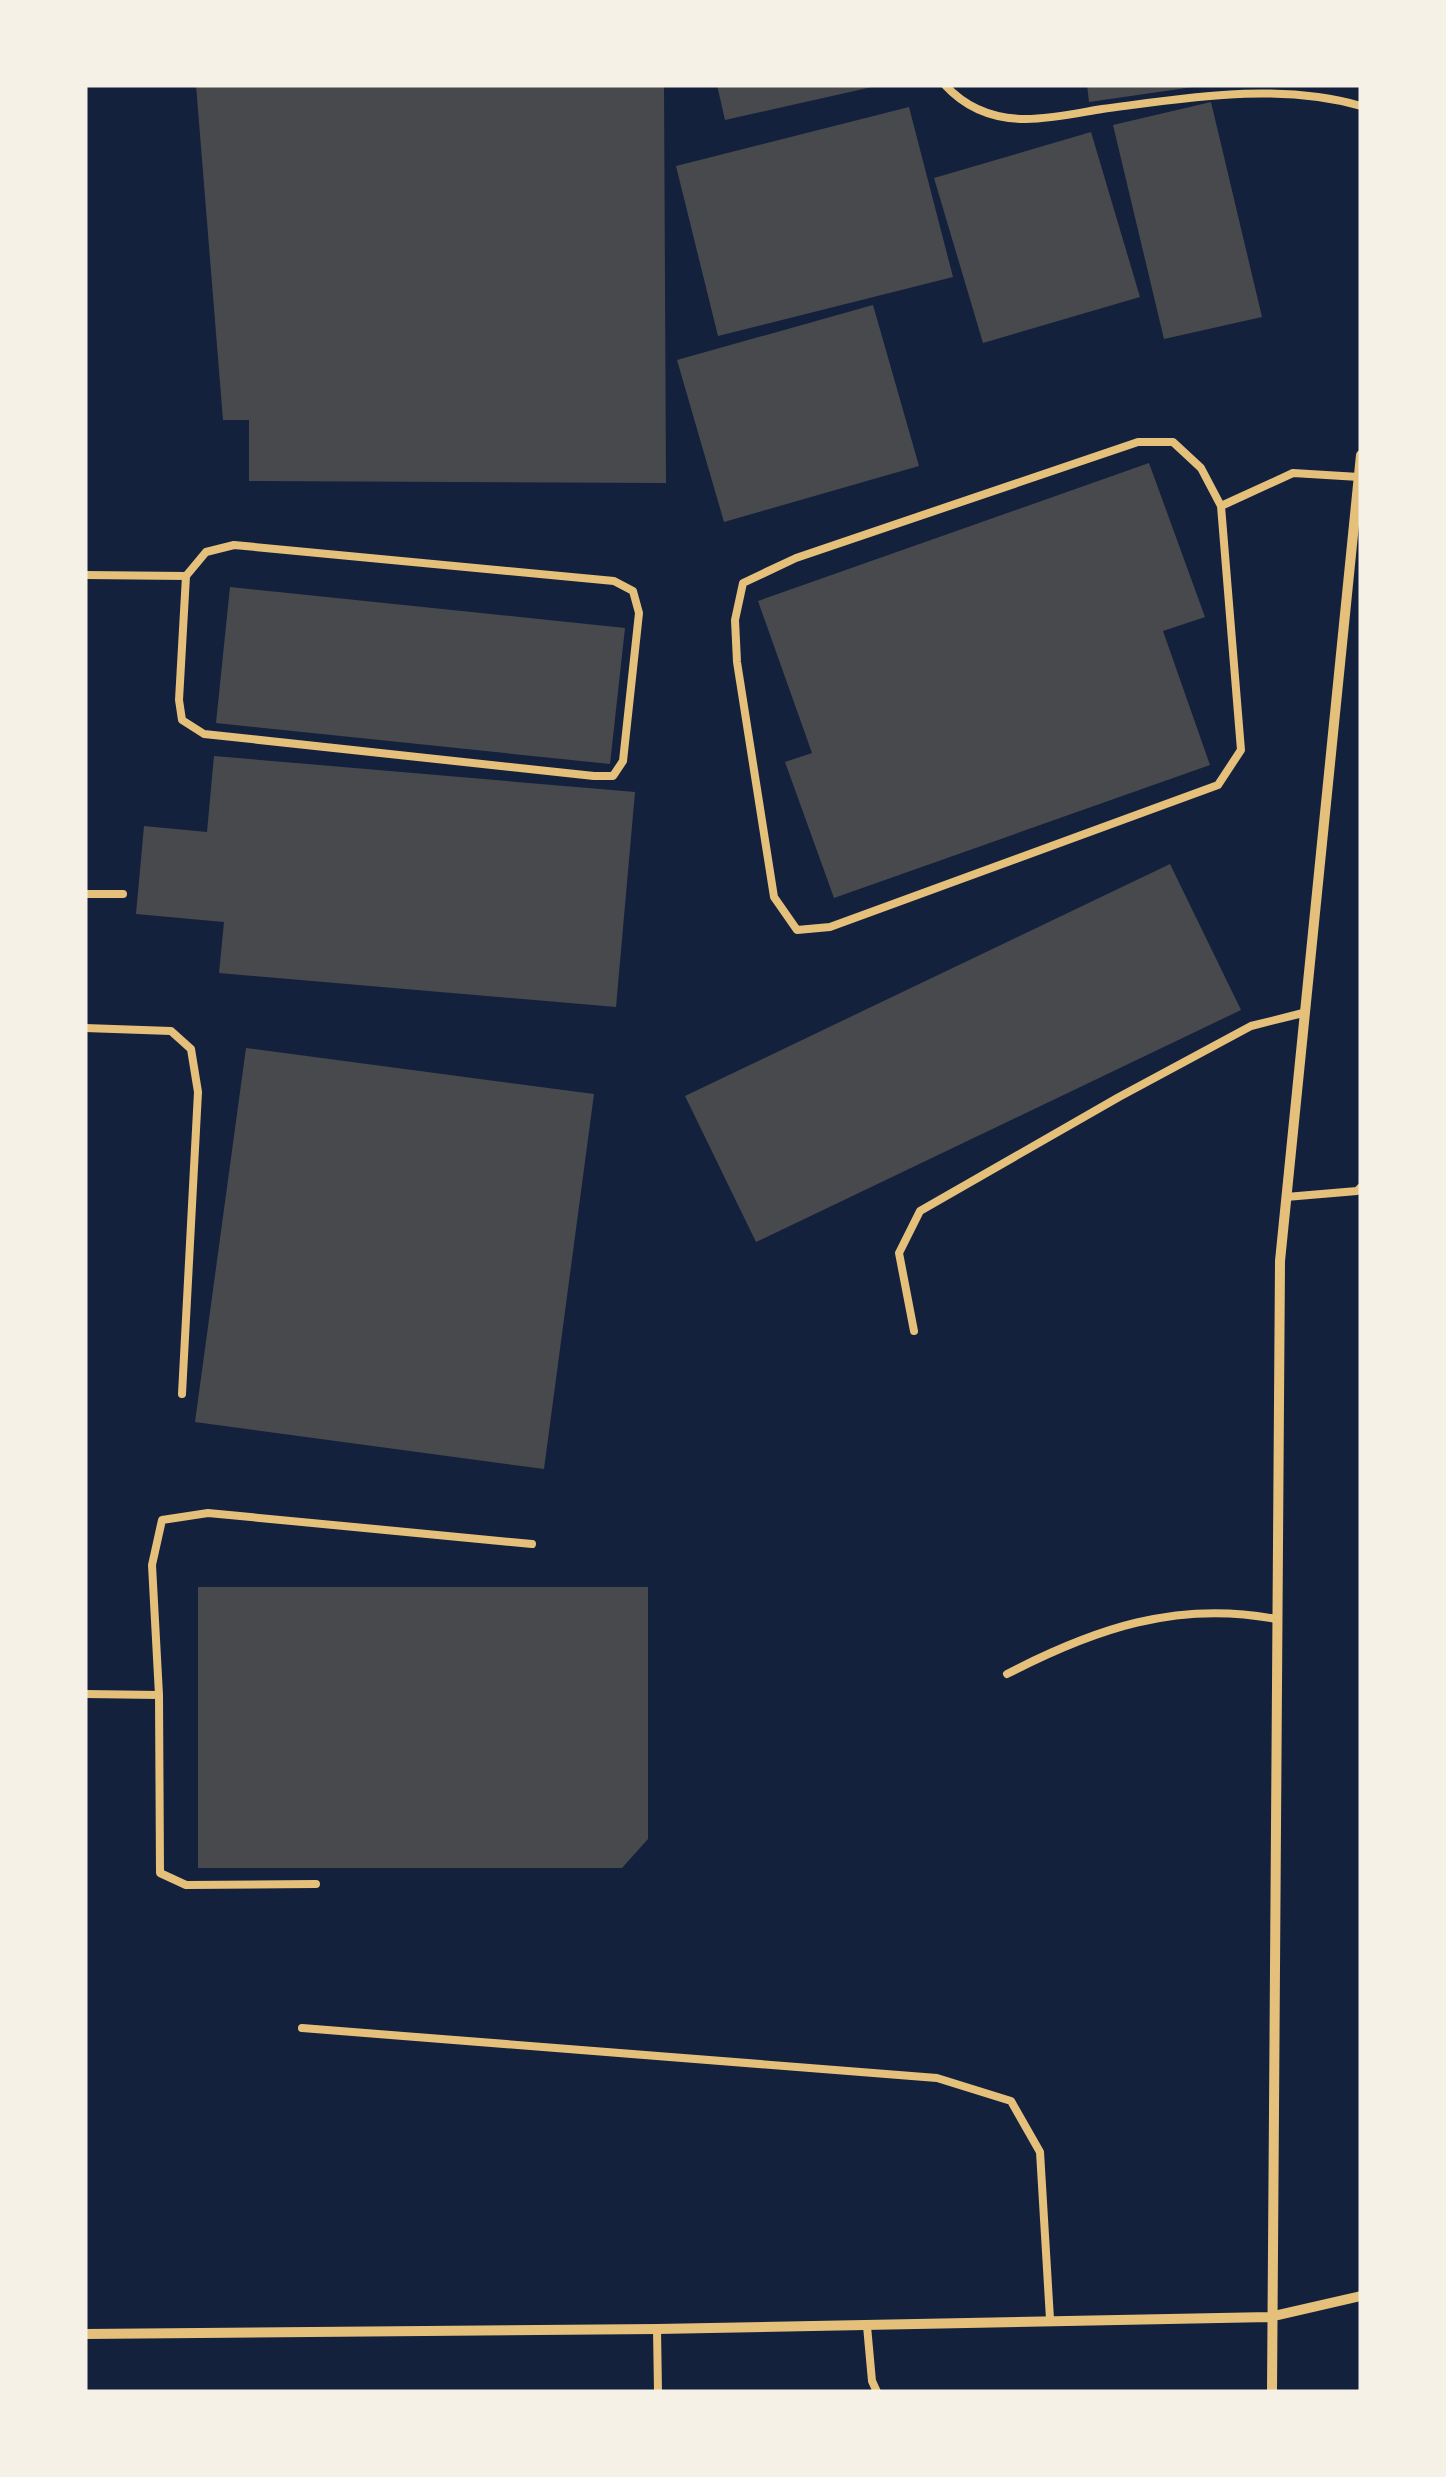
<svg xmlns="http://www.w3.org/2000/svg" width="1446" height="2477" viewBox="0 0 1446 2477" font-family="'Noto Sans',sans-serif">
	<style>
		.building { fill: #48494c }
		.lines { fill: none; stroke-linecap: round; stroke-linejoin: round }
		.service { stroke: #e5c07b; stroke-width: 8 }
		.minor { stroke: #e5c07b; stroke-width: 10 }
	</style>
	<rect width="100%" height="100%" fill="#14213d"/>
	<!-- building -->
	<path class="building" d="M196 85H664L666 483 249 481V420H223Z
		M717 85H872V87L725 120Z
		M1087 85H1193V87L1089 102Z
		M1211 102 1262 317 1164 339 1113 125Z
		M909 107 953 277 718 336 676 166Z
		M1091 132 1140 297 983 343 934 178Z
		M873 305 919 466 724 522 677 360Z
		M1149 463 1205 617 1163 631 1210 765 834 898 785 762 812 753 758 601Z
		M230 587 625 628 610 764 216 723Z
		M214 756 635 792 616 1007 219 973 224 922 136 914 144 826 207 832Z
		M1170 864 1241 1010 756 1242 685 1096Z
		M246 1048 594 1094 544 1469 195 1422Z
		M198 1587H648V1839L622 1868H198Z"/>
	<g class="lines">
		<!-- service -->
		<path class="service" d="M945 85C967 109 994 119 1026 119 1051 119 1078 113 1102 109 1187 98 1277 82 1361 106
			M1221 506 1201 468 1173 442H1138L796 558 743 583 735 620 737 662 774 897 797 930 830 927 1218 785 1241 750 1221 506 1293 473 1359 477
			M234 545 614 581 633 591 639 613 623 761 613 776H594L204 734 182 720 179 700 186 576 206 552Z
			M85 575 186 576
			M85 894H123
			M85 1028 171 1031 191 1049 198 1092 182 1394
			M1286 1197 1357 1191 1361 1187
			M914 1331 899 1253 920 1211 1119 1097 1251 1026 1303 1013
			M1007 1674C1094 1629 1177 1600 1276 1619
			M85 1694 159 1695 152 1565 162 1520 208 1513 532 1544
			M159 1695 160 1873 186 1885 316 1884
			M302 2028 937 2078 1011 2101 1040 2152 1050 2319
			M867 2326 872 2381 877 2392
			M657 2329 658 2392"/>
		<!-- minor -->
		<path class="minor" d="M85 2334 657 2329 1270 2317 1361 2296
			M1272 2392 1280 1261 1361 455"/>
	</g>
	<!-- border -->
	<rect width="1446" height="2477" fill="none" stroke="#f6f1e7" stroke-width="175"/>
</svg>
